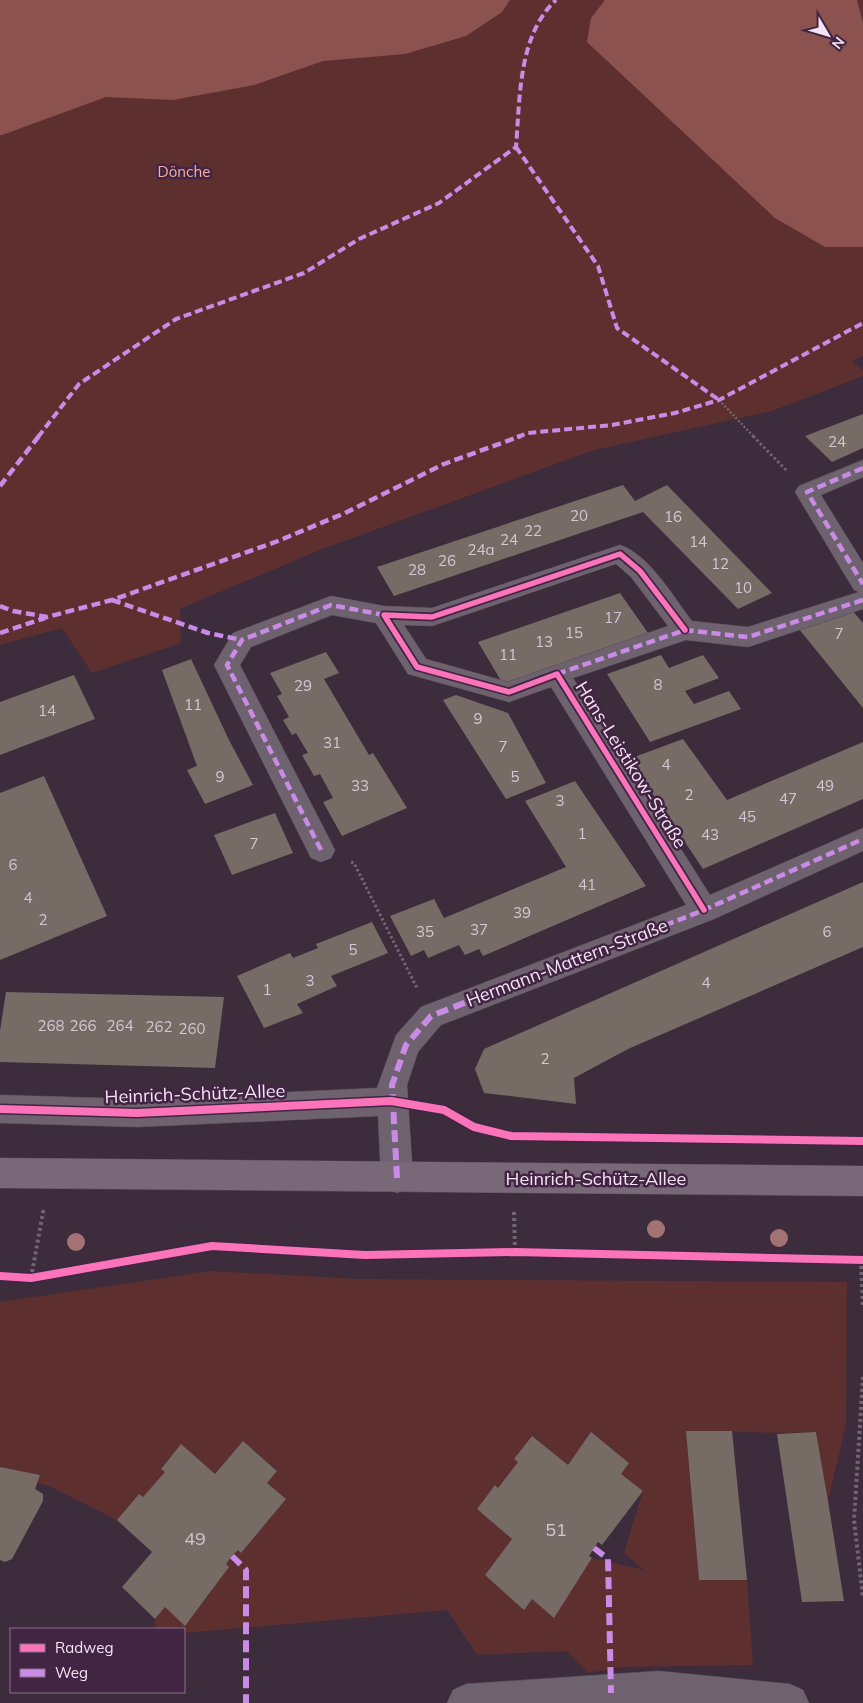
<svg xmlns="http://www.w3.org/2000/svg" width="863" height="1703" viewBox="0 0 863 1703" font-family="Mulish,sans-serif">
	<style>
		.green { fill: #5d302f; fill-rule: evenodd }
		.forest { fill: #8c524f }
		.building { fill: #776b66 }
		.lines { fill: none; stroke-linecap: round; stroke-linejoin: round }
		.minor-casing { stroke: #594b59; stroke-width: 1 }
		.major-casing { stroke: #594b59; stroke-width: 1 }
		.path-far2 { stroke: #726672; stroke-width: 2.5; stroke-dasharray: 2 2; stroke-linecap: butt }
		.path-far1 { stroke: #726672; stroke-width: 3; stroke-dasharray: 2.5 2.5; stroke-linecap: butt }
		.path { stroke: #726672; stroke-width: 4; stroke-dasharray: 3 3; stroke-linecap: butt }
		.minor { fill: #6f626f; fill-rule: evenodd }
		.major { fill: #786878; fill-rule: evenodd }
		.quiet-far2 { stroke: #ca8be6; stroke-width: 4; stroke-dasharray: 8 4; stroke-linecap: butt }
		.quiet-far1 { stroke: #ca8be6; stroke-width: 4.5; stroke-dasharray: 9 4.5; stroke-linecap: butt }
		.quiet { stroke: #ca8be6; stroke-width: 6; stroke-dasharray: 12 6; stroke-linecap: butt }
		.cycleway-far1-casing { stroke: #422543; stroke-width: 9 }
		.cycleway-casing { stroke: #422543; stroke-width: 11 }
		.cycleway-far1 { stroke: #fb73b8; stroke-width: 5.5 }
		.cycleway { stroke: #fb73b8; stroke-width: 8 }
		.tree { fill: #a37274 }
		.labels { text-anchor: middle; stroke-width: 5; stroke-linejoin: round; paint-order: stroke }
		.far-park-label { font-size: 15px; fill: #f7aba2; stroke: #422543 }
		.number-label { font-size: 15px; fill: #d6c6d2 }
		.street-label { font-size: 18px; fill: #f6e4f6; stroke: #422543 }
		.near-number-label { font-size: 18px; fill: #d6c6d2 }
	</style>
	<rect width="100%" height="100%" fill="#3c2c3c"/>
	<!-- green -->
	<path class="green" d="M0 0H863V356L852 361 863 370V376L772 411 594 450 317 551 180 609 181 643 92 673 62 628 0 645Z
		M211 1271 357 1279 847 1282 846 1423 828 1501 816 1432C773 1434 730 1431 686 1431L699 1580H747L753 1665 623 1667 588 1673 566 1651 477 1655 447 1610 184 1633V1629H156L155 1619 165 1607 185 1625 209 1595 226 1564 238 1550 241 1553 286 1499 267 1483 277 1470 243 1441 215 1474 181 1445 161 1468 165 1472 143 1497 139 1494 117 1520 49 1486 0 1473V1302ZM592 1433 628 1462 621 1474 643 1491 624 1553 644 1570 592 1558 554 1617 532 1599 524 1609 485 1575 512 1539 477 1509 495 1485 498 1488 518 1462 514 1459 532 1436 568 1465Z"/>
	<!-- forest -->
	<path class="forest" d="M0 0H510L502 12 466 36 405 54 323 61 254 85 173 100 106 97 2 135H0Z
		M605 0H857L863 23V247H825L775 218 587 42 591 18Z"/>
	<!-- building -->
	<path class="building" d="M863 414V448L832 462 805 436Z
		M623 485 635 501 667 485 772 593 738 609 643 512 394 596 377 567Z
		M620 593 648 633 503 684 478 642Z
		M851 609 863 623V708L799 629Z
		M326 652 339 673 324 679 369 755 373 753 407 808 342 836 323 802 333 798 320 774 314 776 302 755 308 753 296 733 292 735 283 720 289 717 277 696 282 694 270 673Z
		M661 655 669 668 703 655 719 678 685 691 694 704 729 691 741 709 650 742 607 674Z
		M191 659 229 740 253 785 205 804 187 770 197 766 162 670Z
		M74 675 95 719 0 755V702Z
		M456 695 508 713 546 783 506 799 443 700Z
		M683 739 727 800 863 742V799L703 869 629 759Z
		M44 776 107 916 0 960V793Z
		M575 781 646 886 483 956 479 949 465 955 459 945 428 958 424 950 411 956 390 916 434 899 444 918 566 867 525 801Z
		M275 813 293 853 232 875 214 835Z
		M863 882V947L628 1049 574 1078 576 1104 484 1093 475 1069 484 1049Z
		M372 922 388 953 331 976 337 986 297 1004 303 1013 264 1028 237 976 290 953 293 958 318 948 316 944Z
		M6 992 224 997 215 1068 0 1062V1031Z
		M686 1431H732L747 1580H699Z
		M591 1432 629 1463 621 1474 643 1491 602 1545 598 1542 589 1556 592 1558 554 1618 532 1599 524 1610 485 1575 512 1539 477 1509 495 1485 498 1488 518 1462 514 1459 532 1436 568 1465Z
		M816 1432 828 1501 844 1601 802 1602 777 1434Z
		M243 1441 277 1471 267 1483 286 1499 241 1553 238 1550 232 1556 226 1564 229 1567 185 1626 165 1607 155 1619 122 1587 152 1552 117 1520 139 1494 143 1497 165 1472 161 1469 181 1444 215 1474Z
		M0 1467 40 1475 35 1489 43 1494V1501L12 1559 5 1562 0 1560Z"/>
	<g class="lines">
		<!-- minor casing -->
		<g class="minor-casing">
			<path id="minor" d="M863 460V477L821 495 863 563V609L748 647 686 640 573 678 710 895 863 828V851L714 919 441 1025 418 1052 407 1085 413 1178 408 1188 397 1193 386 1188 381 1178 378 1116 137 1127 0 1123V1095L137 1099 377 1088 396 1035 421 1007 686 905 551 687 509 702 408 674 376 623 332 615 251 647 240 665 335 850 331 858 321 862 311 858 214 665 233 633 331 596 384 606 432 608 620 545C649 554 674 598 692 621L748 627 859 592 854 590 795 492 799 486ZM616 564 631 577 668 626 508 682 426 659 404 625 432 626Z
				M659 1671 790 1684 803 1690 809 1703H447L453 1690 466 1684Z"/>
		</g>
		<!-- major casing -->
		<g class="major-casing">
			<path id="major" d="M0 1158 863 1166V1196L0 1188Z"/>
		</g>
		<!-- path-far2 -->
		<path class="path-far2" d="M719 400 754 437"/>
		<!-- path-far1 -->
		<path class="path-far1" d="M753 436 787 471
			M351 862 354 863 417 988"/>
		<!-- path -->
		<path class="path" d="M514 1212 515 1252
			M861 1260 863 1308
			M0 1276 31 1278 212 1246 365 1255 515 1252 863 1260
			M31 1278 44 1207
			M863 1377 854 1520 863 1598"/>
		<!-- minor -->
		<use href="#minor" class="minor"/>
		<!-- major -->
		<use href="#major" class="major"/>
		<!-- quiet-far2 -->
		<path class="quiet-far2" d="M516 147 598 266 617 328 719 400
			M38 437 79 384 176 319 304 273 359 239 439 203 516 147C520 99 518 35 556 0
			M517 437 528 433 612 425 675 413 719 400 863 323"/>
		<!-- quiet-far1 -->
		<path class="quiet-far1" d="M863 468 807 492 863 584
			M0 486 39 436
			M112 600 208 633 242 640
			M0 606 13 611 47 617 112 600 278 541 345 513 444 464 521 436
			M0 633 45 618
			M557 674 685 630 748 637 863 600
			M321 850 227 665 242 640 331 605 384 615
			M489 994 704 910 863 839"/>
		<!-- quiet -->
		<path class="quiet" d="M397 1178 392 1085 406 1045 431 1016 492 992
			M594 1548 608 1559 611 1693
			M232 1556 246 1570V1703"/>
		<!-- cycleway-far1 casing -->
		<g class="cycleway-far1-casing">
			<path id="cycleway-far1" d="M685 630 640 571 620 554 432 617 384 615 417 667 509 692 557 674 704 910"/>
		</g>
		<!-- cycleway casing -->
		<g class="cycleway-casing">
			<path id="cycleway" d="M0 1109 137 1113 391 1101 444 1110 474 1127 511 1136 863 1141
				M0 1276 31 1278 212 1246 365 1255 515 1252 863 1260"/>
		</g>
		<!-- cycleway-far1 -->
		<use href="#cycleway-far1" class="cycleway-far1"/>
		<!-- cycleway -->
		<use href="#cycleway" class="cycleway"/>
	</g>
	<!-- trees -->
	<g class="tree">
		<circle cx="656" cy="1229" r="9"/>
		<circle cx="779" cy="1238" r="9"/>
		<circle cx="76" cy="1242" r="9"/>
	</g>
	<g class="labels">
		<!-- far-park labels -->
		<g class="far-park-label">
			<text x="184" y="177">Dönche</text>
		</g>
		<!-- number labels -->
		<g class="number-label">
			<text x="837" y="447">24</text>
			<text x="579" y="521">20</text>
			<text x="673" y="522">16</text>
			<text x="533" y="536">22</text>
			<text x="509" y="545">24</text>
			<text x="698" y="547">14</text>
			<text x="481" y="555">24a</text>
			<text x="447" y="566">26</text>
			<text x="720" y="569">12</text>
			<text x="417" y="575">28</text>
			<text x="743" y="593">10</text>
			<text x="613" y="623">17</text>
			<text x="574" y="638">15</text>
			<text x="839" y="639">7</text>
			<text x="544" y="647">13</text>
			<text x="508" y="660">11</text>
			<text x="658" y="690">8</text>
			<text x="303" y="691">29</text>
			<text x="193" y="710">11</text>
			<text x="47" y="716">14</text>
			<text x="478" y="724">9</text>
			<text x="332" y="748">31</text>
			<text x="503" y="752">7</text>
			<text x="666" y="770">4</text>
			<text x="220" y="782">9</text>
			<text x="515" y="782">5</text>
			<text x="360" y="791">33</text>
			<text x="825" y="791">49</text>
			<text x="689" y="800">2</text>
			<text x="788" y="804">47</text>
			<text x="560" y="806">3</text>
			<text x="747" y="822">45</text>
			<text x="582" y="839">1</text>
			<text x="710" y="840">43</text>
			<text x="254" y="849">7</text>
			<text x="13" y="870">6</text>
			<text x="587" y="890">41</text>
			<text x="28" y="903">4</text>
			<text x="522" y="918">39</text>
			<text x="43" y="925">2</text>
			<text x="479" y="935">37</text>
			<text x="425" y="937">35</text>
			<text x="827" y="937">6</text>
			<text x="353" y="955">5</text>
			<text x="310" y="986">3</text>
			<text x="706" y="988">4</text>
			<text x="267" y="995">1</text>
			<text x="51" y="1031">268</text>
			<text x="83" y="1031">266</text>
			<text x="120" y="1031">264</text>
			<text x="159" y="1032">262</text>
			<text x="192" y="1034">260</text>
			<text x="545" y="1064">2</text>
		</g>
		<!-- street labels -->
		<g class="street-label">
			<text transform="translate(631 765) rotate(58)" y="6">Hans-Leistikow-Straße</text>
			<text transform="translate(567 963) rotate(-21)" y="6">Hermann-Mattern-Straße</text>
			<text transform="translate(195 1094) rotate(-2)" y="6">Heinrich-Schütz-Allee</text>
			<text x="596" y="1185">Heinrich-Schütz-Allee</text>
		</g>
		<!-- near-number labels -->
		<g class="near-number-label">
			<text x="556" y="1536">51</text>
			<text x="195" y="1545">49</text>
		</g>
	</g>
	<!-- legend -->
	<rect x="10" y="1628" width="175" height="65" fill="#422543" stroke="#8a718b"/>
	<rect x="20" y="1644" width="25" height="8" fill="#fb73b8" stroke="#8a718b"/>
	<text x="55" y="1653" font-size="15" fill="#f6e4f6">Radweg</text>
	<rect x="20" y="1669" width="25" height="8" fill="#ca8be6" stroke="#8a718b"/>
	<text x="55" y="1678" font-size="15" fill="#f6e4f6">Weg</text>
	<!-- north arrow -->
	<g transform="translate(828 35) rotate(128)" stroke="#422543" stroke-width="4" paint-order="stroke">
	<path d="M0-4L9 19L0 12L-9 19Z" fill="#f6e4f6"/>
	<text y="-8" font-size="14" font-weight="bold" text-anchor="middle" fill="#f6e4f6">N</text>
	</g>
</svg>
